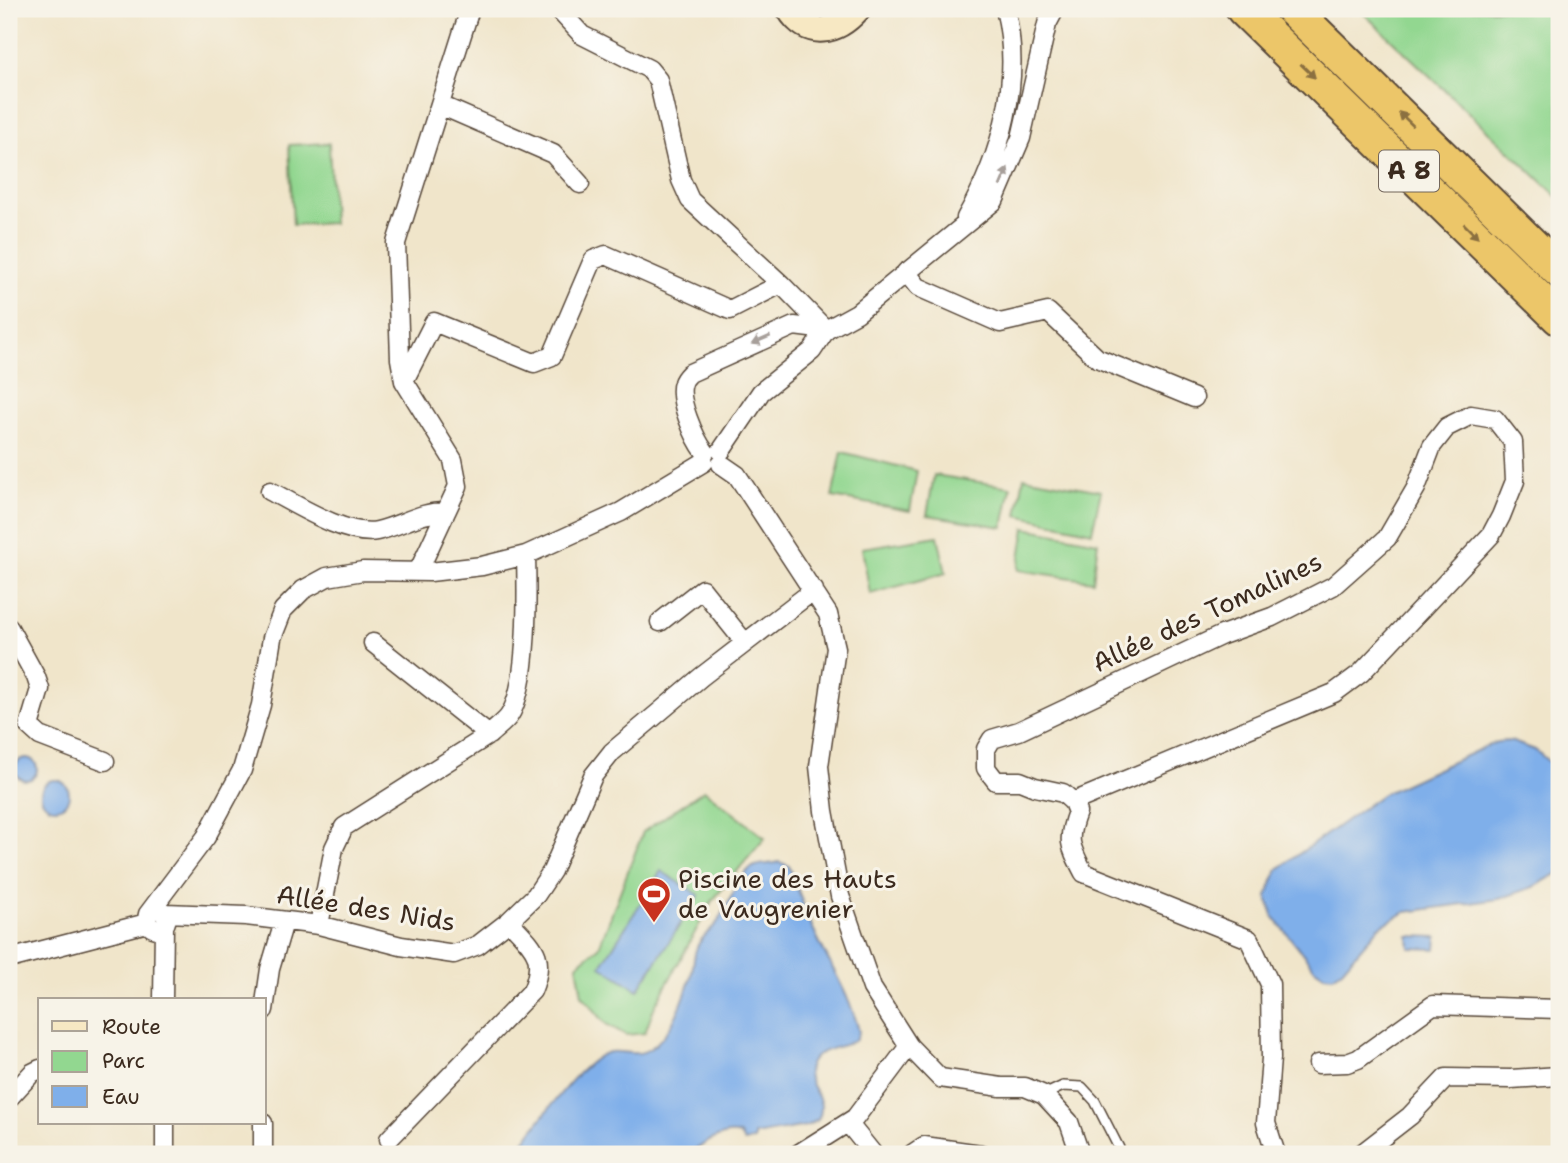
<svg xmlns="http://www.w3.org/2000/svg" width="1568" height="1163" viewBox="0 0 1568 1163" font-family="'Shantell Sans',sans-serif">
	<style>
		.green { fill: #92d790; stroke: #668057; stroke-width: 2 }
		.water { fill: #7fafea; stroke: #5d6c84; stroke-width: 2 }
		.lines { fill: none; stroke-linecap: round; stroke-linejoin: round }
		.lane-casing { stroke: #564638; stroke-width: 12 }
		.street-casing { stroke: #564638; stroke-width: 21 }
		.secondary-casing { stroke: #564638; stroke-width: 28 }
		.highway-casing { stroke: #564638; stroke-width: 37 }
		.lane { stroke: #fff; stroke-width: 9 }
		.street { stroke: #fff; stroke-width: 18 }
		.secondary { stroke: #f7e8c3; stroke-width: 24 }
		.highway { stroke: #ecc669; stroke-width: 33 }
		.oneway { fill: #8b7040 }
		.oneway2 { fill: #a79f9a }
		.labels { text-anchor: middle; stroke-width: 6; stroke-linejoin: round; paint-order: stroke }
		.shield { fill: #f7f3e8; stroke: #73665b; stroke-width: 2 }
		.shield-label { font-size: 24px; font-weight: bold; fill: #3b2a1e }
		.street-label { font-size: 26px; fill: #3b2a1e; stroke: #f7f3e8 }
		.poi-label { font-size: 26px; fill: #3b2a1e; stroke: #f7f3e8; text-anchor: start }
	</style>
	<rect width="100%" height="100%" fill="#f7f3e8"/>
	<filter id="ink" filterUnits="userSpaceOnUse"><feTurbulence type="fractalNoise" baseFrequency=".0143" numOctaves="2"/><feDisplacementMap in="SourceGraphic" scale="14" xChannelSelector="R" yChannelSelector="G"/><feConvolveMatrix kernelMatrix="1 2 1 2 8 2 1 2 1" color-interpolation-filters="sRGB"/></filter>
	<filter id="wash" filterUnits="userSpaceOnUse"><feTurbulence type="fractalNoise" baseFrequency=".00686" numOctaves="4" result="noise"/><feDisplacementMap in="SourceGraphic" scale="28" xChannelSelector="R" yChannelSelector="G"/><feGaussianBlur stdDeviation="1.57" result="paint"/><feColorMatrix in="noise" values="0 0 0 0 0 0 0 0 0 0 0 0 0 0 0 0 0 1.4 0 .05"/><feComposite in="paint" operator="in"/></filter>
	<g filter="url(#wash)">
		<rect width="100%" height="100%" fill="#f0e5ca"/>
		<!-- green -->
		<path class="green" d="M1359 9H1559V198Z
			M329 143 333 223 293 225 289 145Z
			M842 452 917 471 910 511 832 497Z
			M934 475 1011 487 1003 527 927 515Z
			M1024 477 1101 491 1092 532 1017 515Z
			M1025 528 1098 542 1093 581 1018 570Z
			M938 536 946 573 870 594 862 548Z
			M704 790 765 838 712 901 654 1008 645 1033 626 1035 606 1024 582 995 577 965 599 947 643 832Z"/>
		<!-- water -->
		<path class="water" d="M1510 741 1535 750 1559 770V873L1533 887 1499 899 1406 912 1379 927 1342 970 1333 976 1324 975 1315 969 1273 916 1267 896 1278 869 1383 794 1485 747 1497 742Z
			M15 769a11 11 0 1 1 22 0a11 11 0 1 1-22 0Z
			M41 794a14 14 0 1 1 28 0a14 14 0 1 1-28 0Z
			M779 862 789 866C796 883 801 900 808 917 823 955 849 991 859 1031L856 1040C841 1049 816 1047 809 1067 803 1086 830 1097 818 1120L806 1126 754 1135V1140L744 1142 740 1135C724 1129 703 1144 690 1154H515C536 1127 570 1075 598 1057 624 1040 638 1073 668 1030 678 1015 686 994 691 976 694 966 693 954 698 945 703 935 713 929 719 920 727 908 740 872 753 867 761 863 771 865 779 862Z
			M661 871 699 895 638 990 601 966Z
			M1409 936 1437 937 1436 949 1410 948Z"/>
	</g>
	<g filter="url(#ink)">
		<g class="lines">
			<!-- lane casing -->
			<g class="lane-casing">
				<path id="lane" d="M1044 1095 1063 1086 1082 1087 1095 1101 1122 1154"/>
			</g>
			<!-- street casing -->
			<g class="street-casing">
				<path id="street" d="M558 9 582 35 649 69 658 80 681 180 690 200 781 284 826 330
					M440 105 553 154 580 184
					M966 218C1001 156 1023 80 1005 9
					M906 272 918 287 1000 323 1048 312 1097 358 1194 398
					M404 381 434 322 534 363 552 356 593 260 606 255 730 310 781 284
					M721 451 761 392 812 351 826 330 857 313 994 201 1021 138 1047 24 1055 9
					M705 452C695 439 677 399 683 383 684 379 687 376 690 373L794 326 826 330
					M721 464 737 475 828 614 836 648 819 766 824 811 840 896 872 988 909 1046 940 1078 1001 1087H1025L1044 1095 1069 1122 1080 1154
					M270 491C297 505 347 537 377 531 401 526 421 511 446 512
					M418 572 458 486 453 460 404 381 400 359 396 243 470 9
					M660 622 702 589 745 643
					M9 628 36 677 40 689 29 726 40 736 105 761
					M373 643 489 735
					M1073 802 1334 693 1361 673 1491 535 1501 516 1515 481 1513 442 1495 419 1471 415 1447 427 1432 446 1416 488 1387 538 1333 586 1272 617 1222 635 1019 731 992 739 986 749V768L996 781H1020L1035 787 1063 793 1073 802 1077 812C1066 841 1070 846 1084 873L1249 939 1270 984 1271 1058 1266 1123 1276 1154
					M153 910 160 909 167 917C166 935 143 931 148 914L206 837 242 770 261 705 272 638 283 610 303 590 327 577 363 571 430 572 482 566 526 555 621 512 704 462
					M165 913 246 916 319 925 401 946 454 954 478 945 509 921 536 895 552 871 593 776 612 752 701 677 814 590
					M319 925 334 848 344 827 489 735C495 729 504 723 509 716 529 686 527 593 526 555
					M9 959 147 923
					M163 1000 164 926
					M264 1010 270 969 284 922
					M1318 1064 1347 1063 1358 1059 1433 1005 1559 1009
					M9 1098 32 1073 40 1069
					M165 1123V1154
					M263 1123V1154
					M848 1123 873 1154
					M389 1139 532 991C547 955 533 947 509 921
					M798 1154 855 1118 909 1046
					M912 1154 924 1146 981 1154
					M1361 1154 1410 1116 1446 1078 1511 1079 1559 1076"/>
			</g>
			<!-- secondary casing -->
			<g class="secondary-casing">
				<path id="secondary" d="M789 9C808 40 837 33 858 9"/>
			</g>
			<!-- highway casing -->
			<g class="highway-casing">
				<path id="highway" d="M1243 9 1559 318
					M1292 9 1559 271"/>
			</g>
			<!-- lane -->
			<use href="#lane" class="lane"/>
			<!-- street -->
			<use href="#street" class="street"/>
			<!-- secondary -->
			<use href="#secondary" class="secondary"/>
			<!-- highway -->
			<use href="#highway" class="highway"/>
		</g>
		<!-- one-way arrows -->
		<defs><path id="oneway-solid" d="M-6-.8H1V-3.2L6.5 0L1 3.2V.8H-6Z" transform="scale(1.75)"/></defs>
		<g class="oneway">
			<use href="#oneway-solid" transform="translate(1308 71) rotate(44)"/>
			<use href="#oneway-solid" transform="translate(1406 119) rotate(-136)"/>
			<use href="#oneway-solid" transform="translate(1471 231) rotate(45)"/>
		</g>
		<g class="oneway2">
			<use href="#oneway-solid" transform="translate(1004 177) rotate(-67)"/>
			<use href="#oneway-solid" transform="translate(761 340) rotate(157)"/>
		</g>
	</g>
	<!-- icons -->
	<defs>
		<g id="stadium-pin" transform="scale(1.75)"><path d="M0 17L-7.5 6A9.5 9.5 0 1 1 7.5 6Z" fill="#c8321e" stroke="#f7f3e8"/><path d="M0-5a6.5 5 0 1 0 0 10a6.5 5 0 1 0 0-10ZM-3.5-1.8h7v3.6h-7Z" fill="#fff"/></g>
	</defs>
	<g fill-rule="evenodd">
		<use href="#stadium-pin" x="654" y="894"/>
	</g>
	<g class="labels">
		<!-- shield labels -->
		<rect class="shield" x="1379" y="150.5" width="60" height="41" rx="5"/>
		<g class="shield-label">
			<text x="1409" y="179">A 8</text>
		</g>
		<!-- street labels -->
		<g class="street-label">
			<text transform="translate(1207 612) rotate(-25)" y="9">Allée des Tomalines</text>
			<text transform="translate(366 908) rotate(9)" y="9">Allée des Nids</text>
		</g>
		<!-- poi labels -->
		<g class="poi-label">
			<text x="678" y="888">Piscine des Hauts<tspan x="678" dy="30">de Vaugrenier</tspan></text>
		</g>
	</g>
	<!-- margin -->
	<rect width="1568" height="1163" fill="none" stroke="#f7f3e8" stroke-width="35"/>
	<!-- legend -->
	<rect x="38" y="998" width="228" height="126" fill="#f7f3e8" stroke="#aca397" stroke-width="2"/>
	<rect x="52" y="1021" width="35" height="10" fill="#f7e8c3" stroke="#aca397" stroke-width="2"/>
	<text x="102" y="1034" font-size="21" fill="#3b2a1e">Route</text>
	<rect x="52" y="1051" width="35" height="21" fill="#92d790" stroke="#aca397" stroke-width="2"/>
	<text x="102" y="1068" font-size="21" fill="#3b2a1e">Parc</text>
	<rect x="52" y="1086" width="35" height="21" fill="#7fafea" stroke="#aca397" stroke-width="2"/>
	<text x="102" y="1104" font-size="21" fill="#3b2a1e">Eau</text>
</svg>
